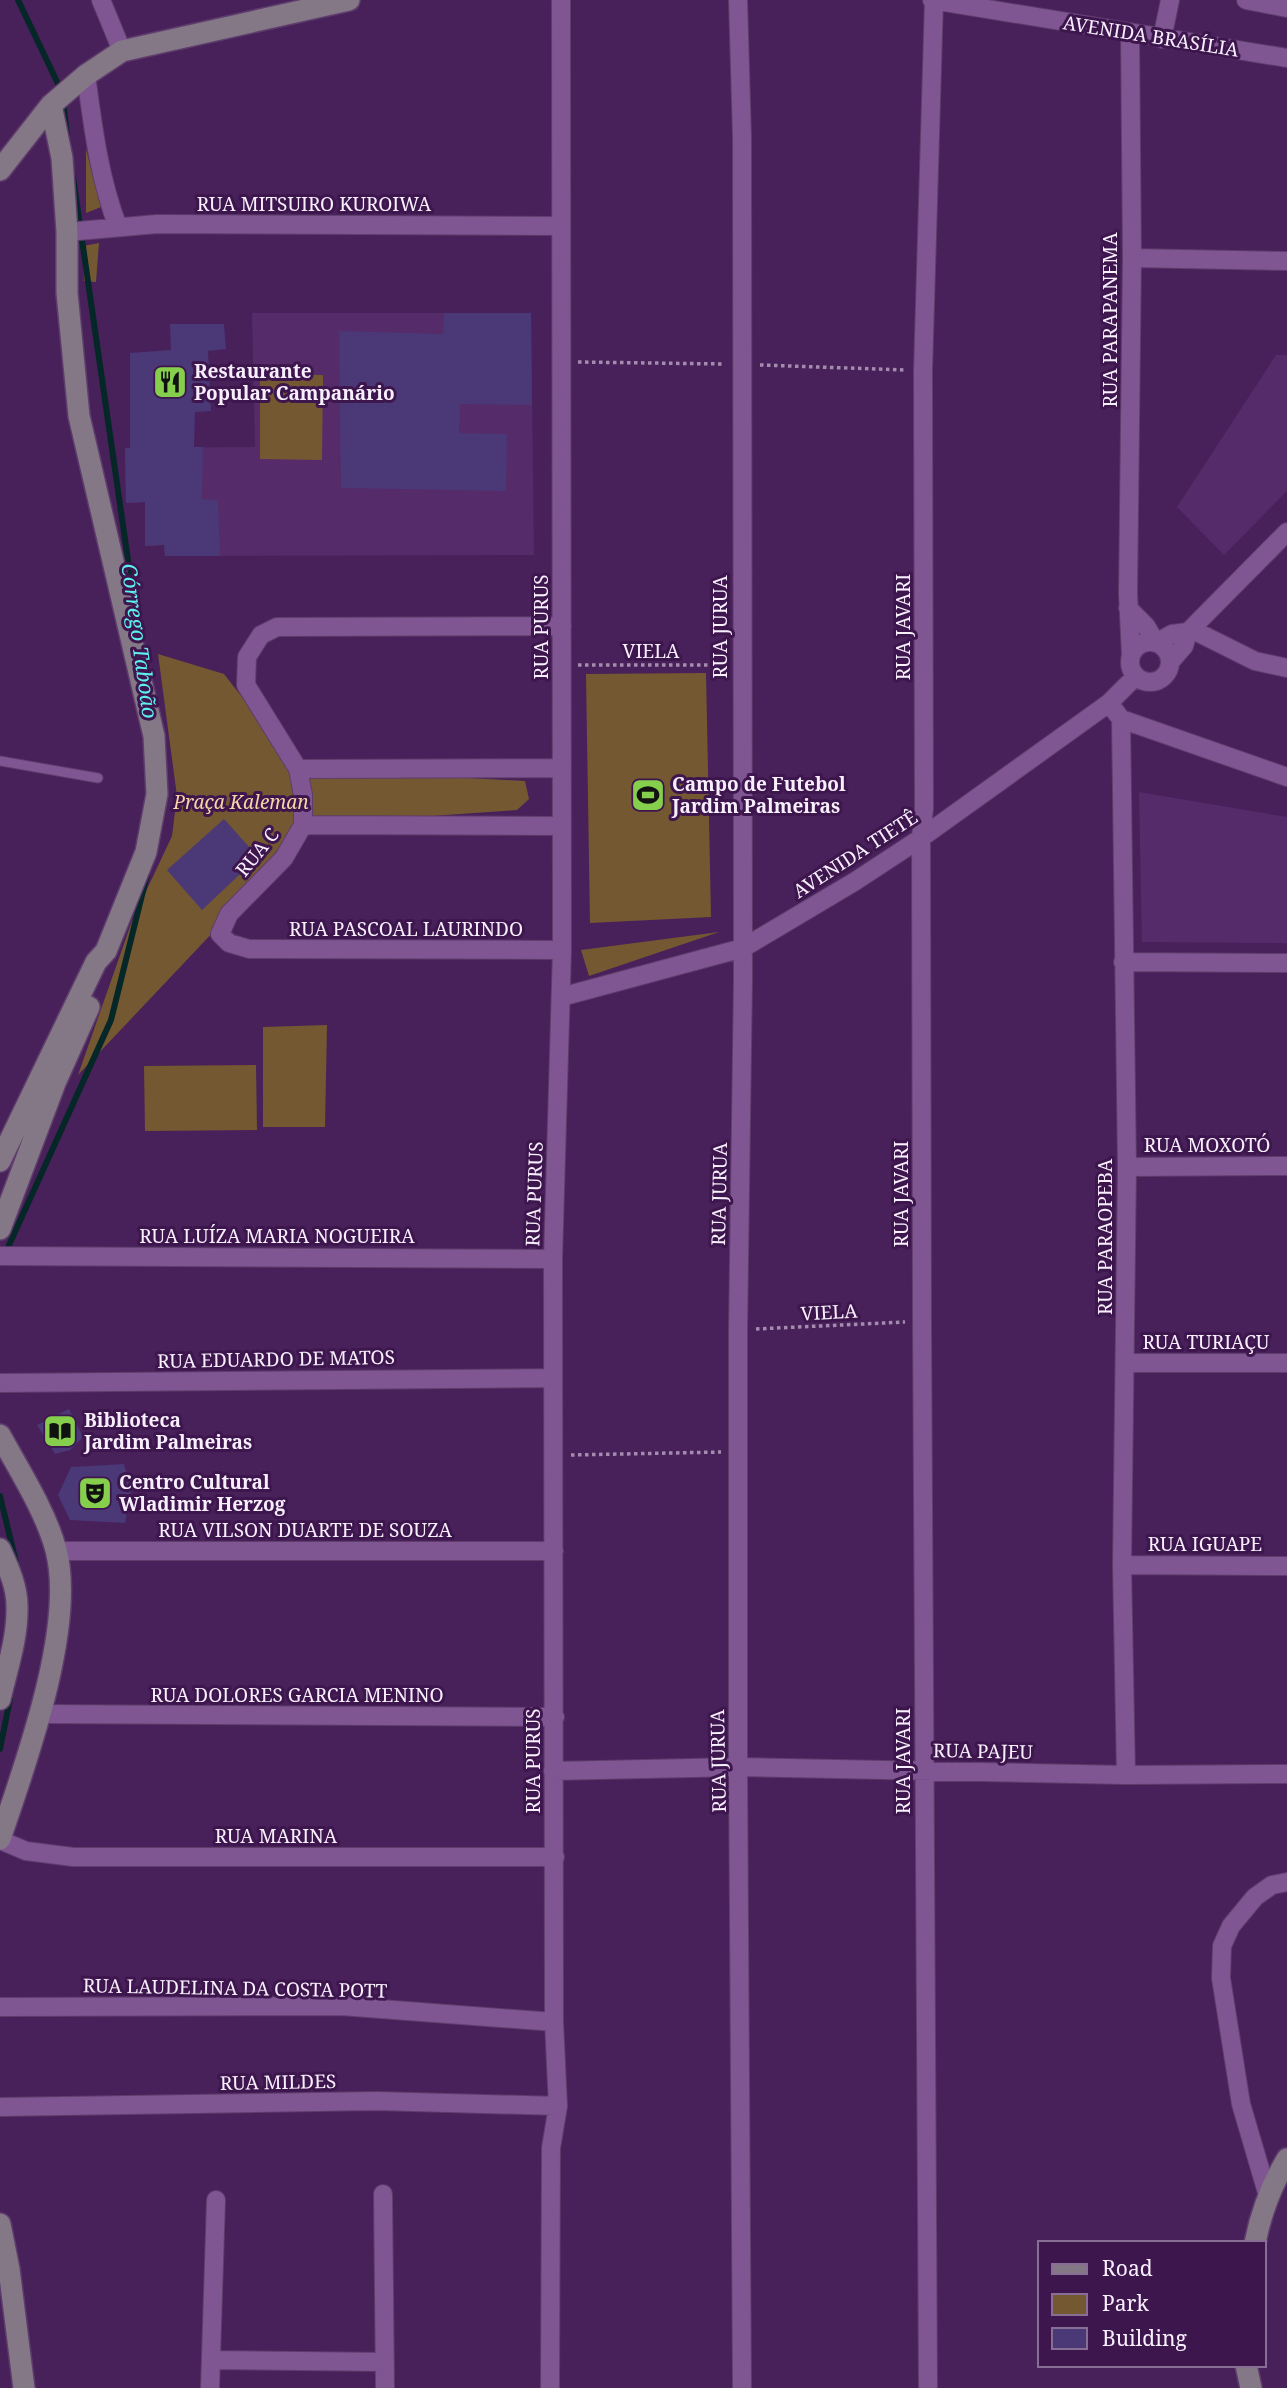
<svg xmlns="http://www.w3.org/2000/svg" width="1287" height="2388" viewBox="0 0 1287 2388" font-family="'Noto Serif',serif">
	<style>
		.built { fill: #562b69 }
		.green { fill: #745831 }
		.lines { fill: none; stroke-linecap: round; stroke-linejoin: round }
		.stream { stroke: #062727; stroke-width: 6 }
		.building { fill: #4a3877 }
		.lane-casing { stroke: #5e3d6c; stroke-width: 11 }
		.street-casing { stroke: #5e3d6c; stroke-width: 20 }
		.secondary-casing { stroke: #5e3d6c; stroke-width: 24 }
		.path { stroke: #a48caf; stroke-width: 3.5; stroke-dasharray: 3.5 3.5; stroke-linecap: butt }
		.lane { stroke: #7f5692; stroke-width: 9 }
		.street { stroke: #7f5692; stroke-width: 18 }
		.secondary { stroke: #847786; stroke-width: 21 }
		.labels { text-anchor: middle; stroke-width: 6; stroke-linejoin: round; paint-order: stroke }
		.street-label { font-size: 19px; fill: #f8effd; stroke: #3e164e }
		.poi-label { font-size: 19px; font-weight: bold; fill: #f8effd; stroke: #3e164e; text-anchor: start }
		.park-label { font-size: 19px; font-style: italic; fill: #f9d5a5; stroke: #3e164e }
		.water-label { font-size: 21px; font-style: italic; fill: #5ef0ee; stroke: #3e164e }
	</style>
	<rect width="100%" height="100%" fill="#48215a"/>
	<!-- built -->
	<path class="built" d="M252 313H531L534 555 165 556 164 545 146 546 145 502 126 503 125 448 255 447Z
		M1276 355H1287V491L1224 555 1177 507Z
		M1139 792 1287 817V943L1142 942Z"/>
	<!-- green -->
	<path class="green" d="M86 149 101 207 86 213Z
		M99 243 96 282 84 281 83 246Z
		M260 374 323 375 322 460 260 459Z
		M158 654 224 674 298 769 525 781 529 799 517 810 303 825 271 871 78 1075 132 921 172 836 177 796Z
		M706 673 711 917 590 923 586 674Z
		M719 932 589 976 581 950Z
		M327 1025 325 1127H263V1027Z
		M256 1065 257 1130 145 1131 144 1066Z"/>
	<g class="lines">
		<!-- stream -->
		<path class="stream" d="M18 0 61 90
			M63 100 67 135
			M73 177 135 609
			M5 1254 111 1020 147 875
			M0 1496 16 1562
			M0 1749 10 1699"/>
	</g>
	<!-- building -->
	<path class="building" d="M444 313H531L532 405 460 404 459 433 507 434 506 491 341 488 339 331 443 334Z
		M170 324H224L226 349 208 351 211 411 195 412 194 447H203L202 499 218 500 220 556H165L164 545 145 546V502L126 503 125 448H130V353L171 350Z
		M224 819 258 857 202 910 167 870Z
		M69 1409 83 1437 70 1450 55 1454 37 1425Z
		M124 1464 131 1491 125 1523 70 1520 58 1495 71 1467Z"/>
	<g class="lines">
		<!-- lane casing -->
		<g class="lane-casing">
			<path id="lane" d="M0 761 98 778"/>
		</g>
		<!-- street casing -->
		<g class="street-casing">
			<path id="street" d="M101 0 122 51
				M738 0 742 137 743 980 738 1330V1767L742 2388
				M932 0 1287 58
				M1246 0 1287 8
				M1130 32 1132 258 1128 594 1131 655
				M1162 39 1170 0
				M86 75C93 127 99 178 118 227
				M67 232 157 224 561 226
				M1132 258 1287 261
				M1128 608 1146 626 1156 643 1172 634 1188 632
				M562 626 277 627 261 635 247 657 246 685 298 769 303 795V825L284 858 229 914 220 934 229 943 249 949 562 950
				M1191 629 1255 661 1287 668
				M1130 662a20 20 0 1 1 40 0a20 20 0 1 1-40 0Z
				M1170 662 1184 646 1188 632 1287 532
				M1109 703 1121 719 1127 1167 1122 1565 1126 1775
				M1121 719 1287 777
				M298 769 562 768
				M303 825 562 826
				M1123 962 1287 963
				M561 997 743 948 854 882 921 838 1109 703 1136 676
				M1127 1167 1287 1166
				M0 1256 553 1259
				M1125 1363H1287
				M0 1383 553 1378
				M56 1551H554
				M1122 1565 1287 1566
				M39 1714 555 1717
				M553 1771 738 1767 1126 1775 1287 1774
				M0 1840 26 1851 73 1857H555
				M0 2007 341 2006 554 2022
				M0 2107 377 2101 558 2106
				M383 2194 385 2388
				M1268 2196 1241 2104 1221 1978 1222 1946 1231 1926 1255 1897 1272 1885 1287 1882
				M212 2360 385 2362
				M210 2388 216 2200
				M550 2388 551 2148 558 2106 554 2022 553 1259 562 950 561 0
				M928 2388 922 1321 921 838 924 808 923 371 934 0"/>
		</g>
		<!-- secondary casing -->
		<g class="secondary-casing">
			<path id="secondary" d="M0 170 51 105 86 75 122 51 349 0
				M0 1161 96 962 106 951 146 852 157 794 154 736 79 416 67 293V232L62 158 51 105
				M0 1229 55 1083 89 1007
				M0 1435C19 1470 46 1512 56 1550 76 1626 25 1765 0 1839
				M0 1549C8 1567 17 1586 17 1606 18 1637 7 1669 0 1699
				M0 2224 9 2269 24 2388
				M1255 2243C1261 2212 1271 2186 1287 2159
				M1246 2365 1251 2388"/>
		</g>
		<!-- path -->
		<path class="path" d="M578 362 724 364
			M760 365 906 370
			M578 665H724
			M756 1329 905 1322
			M571 1455 721 1452"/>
		<!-- lane -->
		<use href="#lane" class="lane"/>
		<!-- street -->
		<use href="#street" class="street"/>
		<!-- secondary -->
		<use href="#secondary" class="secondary"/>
	</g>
	<!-- icons -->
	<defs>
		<g id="restaurant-square" transform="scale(1.75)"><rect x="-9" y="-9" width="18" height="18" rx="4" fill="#85cf4d" stroke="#3e164e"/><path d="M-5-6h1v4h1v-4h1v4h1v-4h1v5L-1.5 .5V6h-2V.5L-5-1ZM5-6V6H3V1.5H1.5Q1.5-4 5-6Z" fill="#111"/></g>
		<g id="stadium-square" transform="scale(1.75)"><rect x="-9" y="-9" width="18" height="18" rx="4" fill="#85cf4d" stroke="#3e164e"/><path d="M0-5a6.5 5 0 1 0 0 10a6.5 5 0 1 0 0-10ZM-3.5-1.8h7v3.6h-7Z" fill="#111"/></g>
		<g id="library-square" transform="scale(1.75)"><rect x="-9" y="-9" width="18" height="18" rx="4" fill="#85cf4d" stroke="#3e164e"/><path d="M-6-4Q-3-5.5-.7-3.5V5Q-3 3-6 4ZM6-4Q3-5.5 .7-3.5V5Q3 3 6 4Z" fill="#111"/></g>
		<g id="theatre-square" transform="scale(1.75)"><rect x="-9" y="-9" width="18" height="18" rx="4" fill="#85cf4d" stroke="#3e164e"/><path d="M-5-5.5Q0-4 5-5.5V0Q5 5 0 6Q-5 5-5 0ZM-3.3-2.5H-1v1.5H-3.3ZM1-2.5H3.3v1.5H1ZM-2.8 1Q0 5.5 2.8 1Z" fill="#111"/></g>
	</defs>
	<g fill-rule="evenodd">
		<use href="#restaurant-square" x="170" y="382"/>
		<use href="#stadium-square" x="648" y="795"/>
		<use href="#library-square" x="60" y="1431"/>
		<use href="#theatre-square" x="95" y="1493"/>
	</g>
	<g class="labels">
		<!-- street labels -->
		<g class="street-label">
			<text transform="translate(1151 36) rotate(9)" y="7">AVENIDA BRASÍLIA</text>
			<text x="314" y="211">RUA MITSUIRO KUROIWA</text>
			<text transform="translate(1110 320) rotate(-90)" y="7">RUA PARAPANEMA</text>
			<text transform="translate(541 627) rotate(-90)" y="7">RUA PURUS</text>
			<text transform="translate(720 627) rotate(-90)" y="7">RUA JURUA</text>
			<text transform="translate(903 627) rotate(-90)" y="7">RUA JAVARI</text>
			<text x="651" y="658">VIELA</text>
			<text transform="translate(257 852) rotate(-51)" y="7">RUA C</text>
			<text transform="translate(855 854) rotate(-33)" y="7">AVENIDA TIETÊ</text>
			<text x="406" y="936">RUA PASCOAL LAURINDO</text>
			<text x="1207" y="1152">RUA MOXOTÓ</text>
			<text transform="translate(534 1194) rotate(-88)" y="7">RUA PURUS</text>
			<text transform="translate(719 1194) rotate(-89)" y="7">RUA JURUA</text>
			<text transform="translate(901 1194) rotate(-90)" y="7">RUA JAVARI</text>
			<text x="277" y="1243">RUA LUÍZA MARIA NOGUEIRA</text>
			<text transform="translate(1105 1237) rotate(-90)" y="7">RUA PARAOPEBA</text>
			<text transform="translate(829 1312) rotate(-3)" y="7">VIELA</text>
			<text x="1206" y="1349">RUA TURIAÇU</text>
			<text transform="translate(276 1359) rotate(-1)" y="7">RUA EDUARDO DE MATOS</text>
			<text x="305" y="1537">RUA VILSON DUARTE DE SOUZA</text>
			<text x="1205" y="1551">RUA IGUAPE</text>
			<text x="297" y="1702">RUA DOLORES GARCIA MENINO</text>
			<text transform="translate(983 1751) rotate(1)" y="7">RUA PAJEU</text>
			<text transform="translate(533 1761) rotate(-90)" y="7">RUA PURUS</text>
			<text transform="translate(718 1761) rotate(-91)" y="7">RUA JURUA</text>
			<text transform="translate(903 1761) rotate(-90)" y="7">RUA JAVARI</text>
			<text x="276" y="1843">RUA MARINA</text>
			<text transform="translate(235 1988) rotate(1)" y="7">RUA LAUDELINA DA COSTA POTT</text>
			<text transform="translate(278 2082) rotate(-1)" y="7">RUA MILDES</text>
		</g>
		<!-- poi labels -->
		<g class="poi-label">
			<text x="194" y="378">Restaurante<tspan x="194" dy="22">Popular Campanário</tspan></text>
			<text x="672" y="791">Campo de Futebol<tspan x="672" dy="22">Jardim Palmeiras</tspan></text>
			<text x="84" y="1427">Biblioteca<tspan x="84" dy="22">Jardim Palmeiras</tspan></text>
			<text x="119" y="1489">Centro Cultural<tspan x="119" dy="22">Wladimir Herzog</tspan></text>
		</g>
		<!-- park labels -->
		<g class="park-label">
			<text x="241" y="809">Praça Kaleman</text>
		</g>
		<!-- water labels -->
		<g class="water-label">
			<text transform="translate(139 641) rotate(82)" y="7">Córrego Taboão</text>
		</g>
	</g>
	<!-- legend -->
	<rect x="1038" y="2241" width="228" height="126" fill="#3e164e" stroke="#886d94" stroke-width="2"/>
	<rect x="1052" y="2264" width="35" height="10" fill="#847786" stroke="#886d94" stroke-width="2"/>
	<text x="1102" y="2276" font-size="21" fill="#f8effd">Road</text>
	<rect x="1052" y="2294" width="35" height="21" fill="#745831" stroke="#886d94" stroke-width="2"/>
	<text x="1102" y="2311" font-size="21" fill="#f8effd">Park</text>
	<rect x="1052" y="2328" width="35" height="21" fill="#4a3877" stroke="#886d94" stroke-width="2"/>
	<text x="1102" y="2346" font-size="21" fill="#f8effd">Building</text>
</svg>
